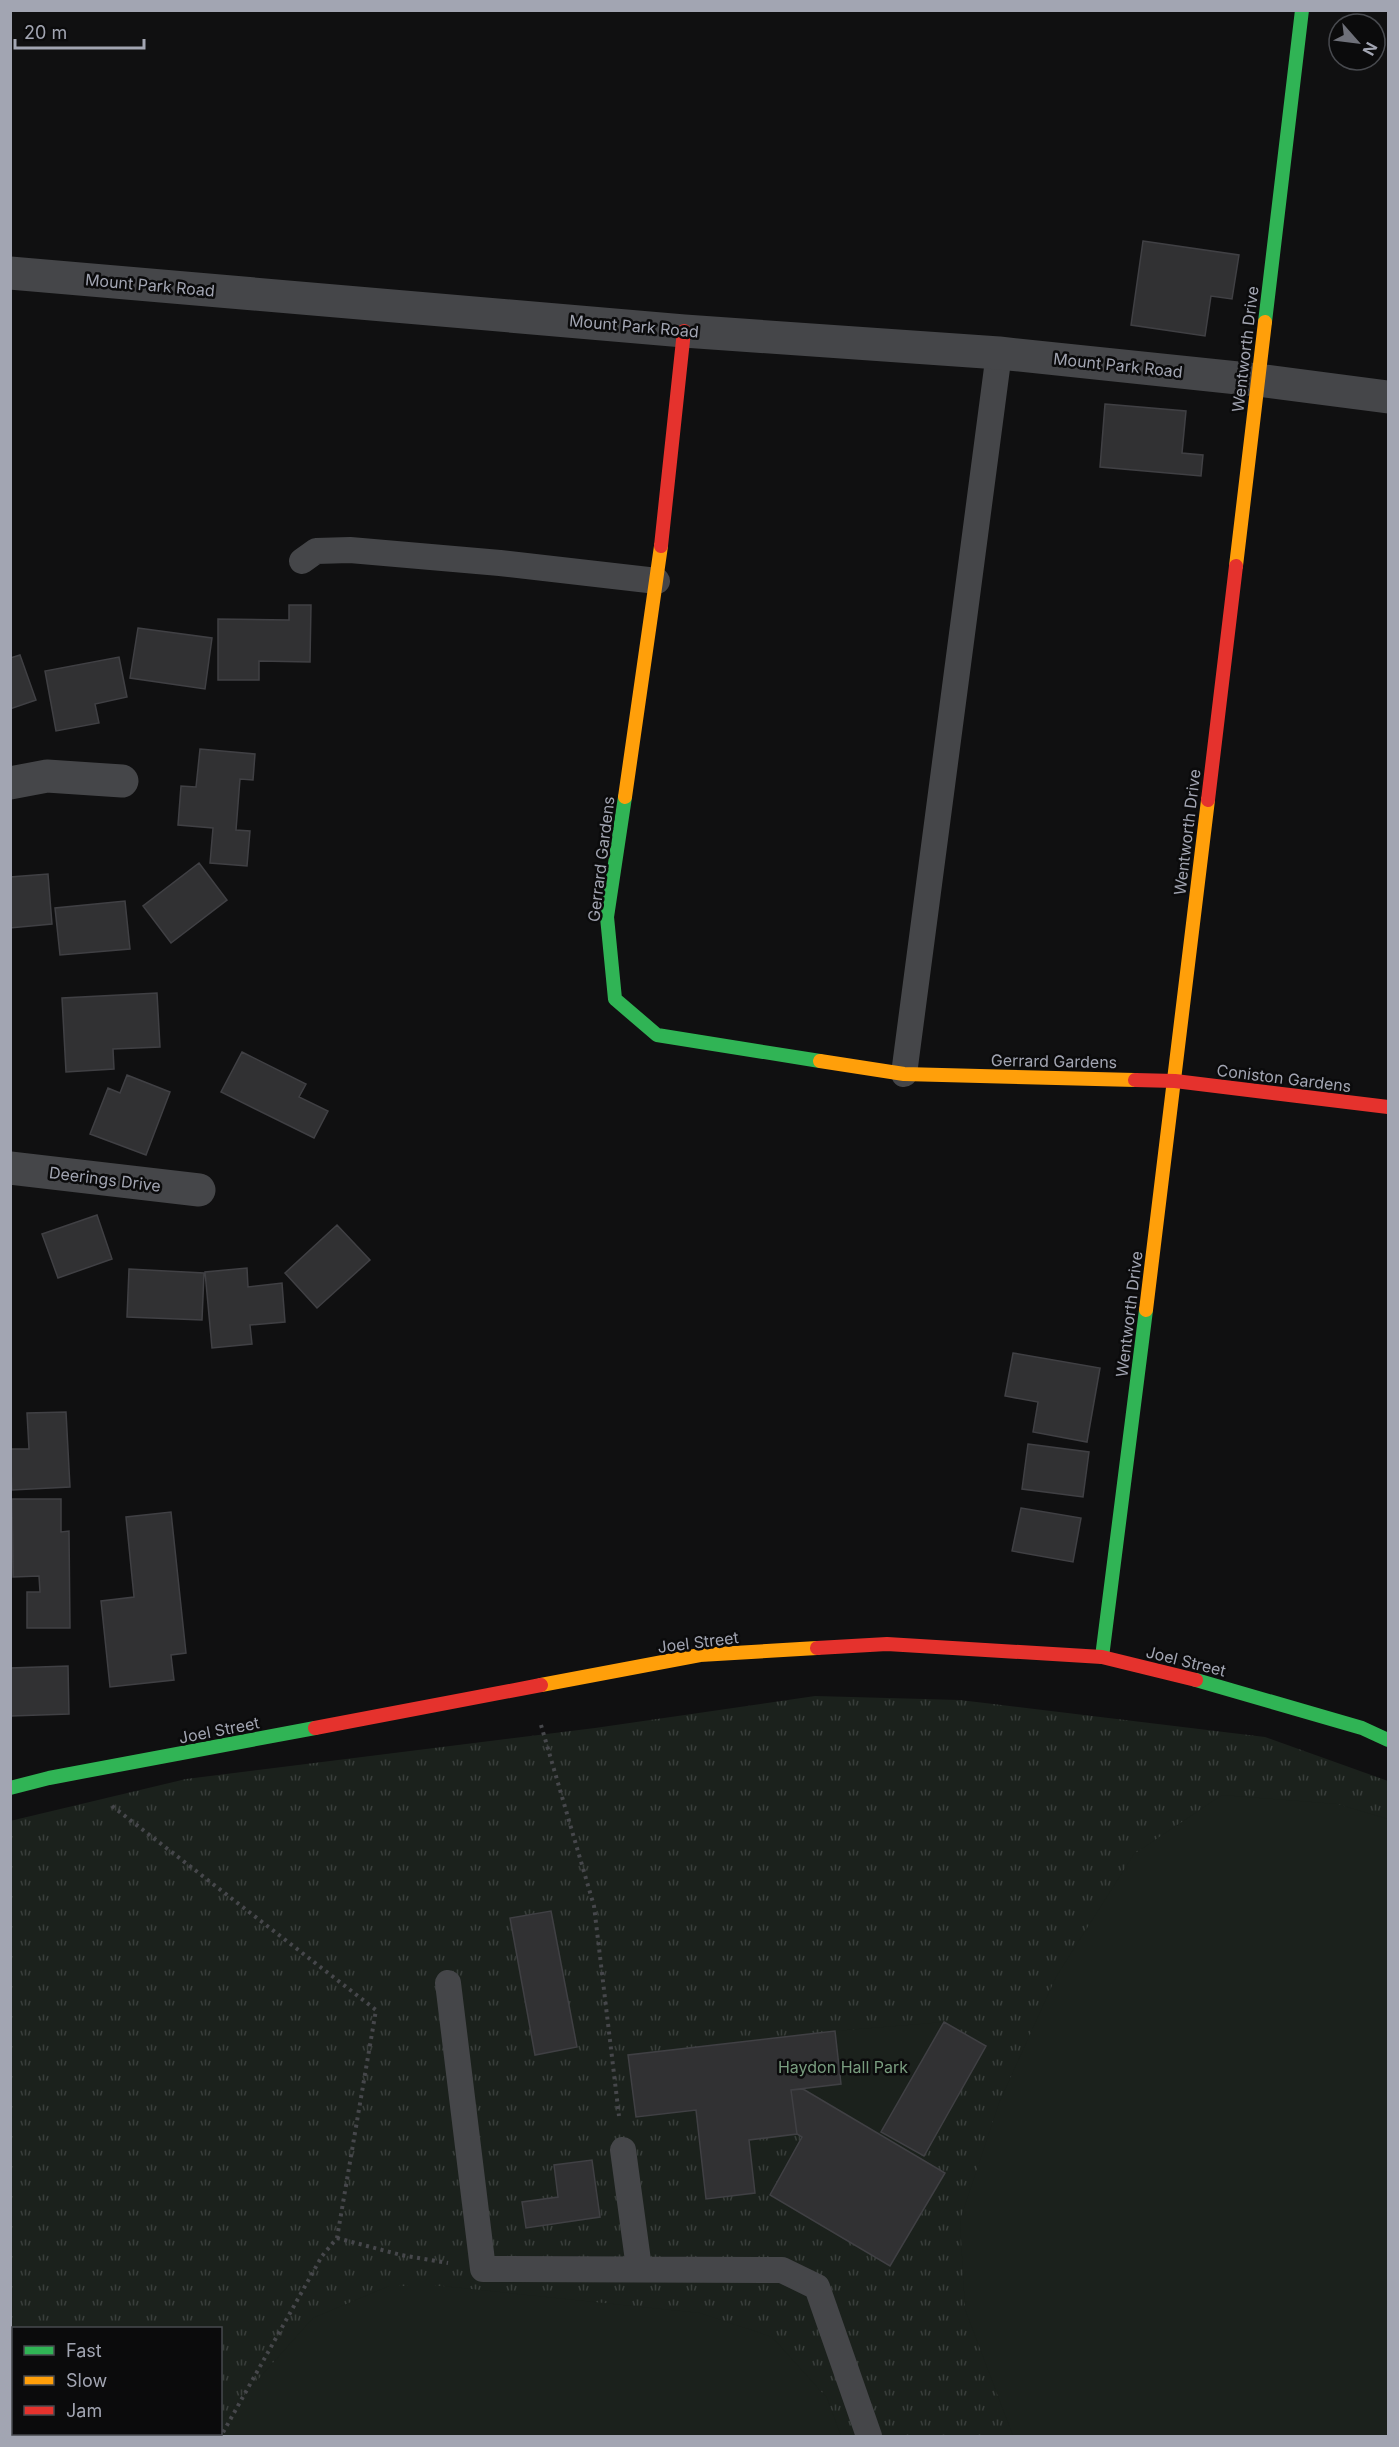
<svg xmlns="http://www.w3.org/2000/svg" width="1399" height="2447" viewBox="0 0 1399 2447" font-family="Inter,sans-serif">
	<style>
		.park { fill: url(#park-tufts); fill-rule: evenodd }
		.garden { fill: #1b211c }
		.building { fill: #313133; stroke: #404044; stroke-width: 1.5 }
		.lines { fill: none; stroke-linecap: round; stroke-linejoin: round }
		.path { stroke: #46474b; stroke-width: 4; stroke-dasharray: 3 4.5; stroke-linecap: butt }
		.lane { stroke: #454649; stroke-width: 26 }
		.street { stroke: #454649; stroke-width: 33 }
		.fast { stroke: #30b455; stroke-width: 14 }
		.slow { stroke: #ff9f0a; stroke-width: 14 }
		.jam { stroke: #e5322d; stroke-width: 14 }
		.labels { text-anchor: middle; stroke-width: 5; stroke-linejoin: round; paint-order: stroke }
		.street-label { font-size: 16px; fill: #a2a5b2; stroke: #0b0b0c }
		.park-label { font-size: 16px; fill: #799d7f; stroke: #0b0b0c }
	</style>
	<defs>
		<pattern id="park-tufts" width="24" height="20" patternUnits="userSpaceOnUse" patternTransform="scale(1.5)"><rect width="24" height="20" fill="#1b211c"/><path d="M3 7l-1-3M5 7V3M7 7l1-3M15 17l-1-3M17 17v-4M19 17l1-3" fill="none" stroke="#393e3b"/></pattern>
	</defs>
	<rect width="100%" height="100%" fill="#101011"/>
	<!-- park -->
	<path class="park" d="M815 1696 960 1700 1265 1737 1388 1781V2436H11L10 1821 186 1779 595 1728ZM14 2328H220V2434H14Z"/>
	<!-- garden -->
	<path class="garden" d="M1222 1795 1337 1804 1388 1819V2436H1013L965 2309 960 2220 999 2103 1056 1977 1134 1854Z
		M944 2022 880 2134 803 2089 840 2084 835 2031Z
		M389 2286H442L700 2313 772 2337 827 2398 841 2436H207L209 2434H220L221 2421 313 2318Z"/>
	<!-- building -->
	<path class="building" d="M1143 241 1239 255 1232 299 1211 296 1205 336 1131 325Z
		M1105 404 1186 411 1182 453 1203 455 1201 476 1100 467Z
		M289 605H311L310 662 259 661V680H218V619L289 620Z
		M138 628 212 638 205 689 130 678Z
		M20 655 36 700 10 709V658Z
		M119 657 127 697 95 704 99 723 56 731 45 671Z
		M200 749 255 754 253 780 240 779 236 830 250 831 247 866 210 863 213 828 178 825 181 786 196 787Z
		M199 863 227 900 171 943 143 906Z
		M48 874 52 924 10 928V877Z
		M125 901 130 949 60 955 55 908Z
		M157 993 160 1047 113 1049 114 1069 66 1072 62 998Z
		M242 1052 306 1084 299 1097 328 1111 314 1138 221 1092Z
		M127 1075 170 1092 146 1155 90 1134 108 1088 120 1093Z
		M97 1215 112 1259 58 1278 42 1234Z
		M337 1225 370 1260 317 1308 285 1273Z
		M247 1268 248 1287 282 1283 285 1322 250 1325 252 1344 212 1348 205 1272Z
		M129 1269 204 1273 202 1320 127 1317Z
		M1013 1353 1100 1368 1087 1442 1033 1432 1038 1402 1005 1396Z
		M66 1412 70 1487 12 1490 10 1449H29L27 1413Z
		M1028 1444 1089 1452 1083 1497 1022 1489Z
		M12 1499H61V1532L69 1531 70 1628H27V1592H40L39 1576 13 1577Z
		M1021 1508 1081 1518 1073 1562 1012 1551Z
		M171 1512 186 1653 171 1655 174 1680 110 1687 101 1601 134 1597 126 1517Z
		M68 1666 69 1714 11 1716 10 1668Z
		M551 1911 577 2047 535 2055 510 1918Z
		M944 2022 986 2046 924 2156 881 2132Z
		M835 2031 841 2084 791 2090 797 2134 749 2140 755 2193 706 2199 696 2110 636 2117 628 2055Z
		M803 2089 945 2173 890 2266 770 2195 802 2137 797 2134 791 2090Z
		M592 2160 600 2217 526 2228 522 2202 558 2197 554 2165Z"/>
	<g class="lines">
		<!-- path -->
		<path class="path" d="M541 1725 594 1906 619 2116
			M112 1806 376 2010 337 2238 322 2256 221 2436
			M337 2238 401 2255 448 2263"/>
		<!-- lane -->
		<path class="lane" d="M302 561 316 551 350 550 500 563 657 581
			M904 1074 999 353
			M448 1983 483 2269 782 2270 817 2287 869 2436
			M623 2150 639 2268"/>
		<!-- street -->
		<path class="street" d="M10 273 684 331 999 353 1257 380 1388 397
			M10 783 47 776 122 781
			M10 1168 199 1190"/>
		<!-- fast -->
		<path class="fast" d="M1265 322 1302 10
			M625 797 607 917 615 999 657 1035 820 1061
			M1102 1657 1146 1310
			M1196 1680 1362 1728 1388 1740
			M10 1788 49 1778 315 1728"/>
		<!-- slow -->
		<path class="slow" d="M1236 566 1265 322
			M625 797 661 546
			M820 1061 904 1074 1135 1080
			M1146 1310 1208 800
			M541 1685 700 1655 817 1648"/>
		<!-- jam -->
		<path class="jam" d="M661 546 684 331
			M1208 800 1236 566
			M1135 1080 1175 1081 1388 1107
			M817 1648 887 1644 1102 1657 1196 1680
			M315 1728 541 1685"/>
	</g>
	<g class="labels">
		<!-- street labels -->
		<g class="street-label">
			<text transform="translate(150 285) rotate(5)" y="6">Mount Park Road</text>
			<text transform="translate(634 326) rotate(5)" y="6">Mount Park Road</text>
			<text transform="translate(1245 349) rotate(-83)" y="6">Wentworth Drive</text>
			<text transform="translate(1118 365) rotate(6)" y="6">Mount Park Road</text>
			<text transform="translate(1187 832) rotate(-83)" y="6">Wentworth Drive</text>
			<text transform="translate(601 859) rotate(-83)" y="6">Gerrard Gardens</text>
			<text transform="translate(1054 1061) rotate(1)" y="6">Gerrard Gardens</text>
			<text transform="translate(1284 1078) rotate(7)" y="6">Coniston Gardens</text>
			<text transform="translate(105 1179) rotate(7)" y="6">Deerings Drive</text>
			<text transform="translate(1129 1314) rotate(-83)" y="6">Wentworth Drive</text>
			<text transform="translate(698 1642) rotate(-7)" y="6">Joel Street</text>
			<text transform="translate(1186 1661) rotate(14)" y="6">Joel Street</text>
			<text transform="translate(219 1730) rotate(-11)" y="6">Joel Street</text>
		</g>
		<!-- park labels -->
		<g class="park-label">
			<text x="843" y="2073">Haydon Hall Park</text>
		</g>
	</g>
	<!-- border -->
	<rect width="1399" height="2447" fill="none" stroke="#a2a5b2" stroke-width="24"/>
	<!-- legend -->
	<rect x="12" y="2327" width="210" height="108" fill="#0b0b0c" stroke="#47494e" stroke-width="1.5"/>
	<rect x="24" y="2346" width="30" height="9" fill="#30b455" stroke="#47494e" stroke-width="1.5"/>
	<text x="66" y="2357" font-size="18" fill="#a2a5b2">Fast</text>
	<rect x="24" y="2376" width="30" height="9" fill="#ff9f0a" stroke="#47494e" stroke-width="1.5"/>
	<text x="66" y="2387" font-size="18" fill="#a2a5b2">Slow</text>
	<rect x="24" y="2406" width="30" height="9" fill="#e5322d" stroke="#47494e" stroke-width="1.5"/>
	<text x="66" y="2417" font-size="18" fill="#a2a5b2">Jam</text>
	<!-- north arrow -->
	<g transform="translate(1357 42) rotate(118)"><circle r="28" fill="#0b0b0c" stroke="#47494e" stroke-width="1.5"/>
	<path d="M0-4.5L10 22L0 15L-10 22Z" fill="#6f717a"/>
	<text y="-9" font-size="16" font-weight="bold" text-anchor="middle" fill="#a2a5b2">N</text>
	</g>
	<!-- scale -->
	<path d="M15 39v9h129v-9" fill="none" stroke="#a2a5b2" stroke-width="3"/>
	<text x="24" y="39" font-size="18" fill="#a2a5b2" stroke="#0b0b0c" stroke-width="4.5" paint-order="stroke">20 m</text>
</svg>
